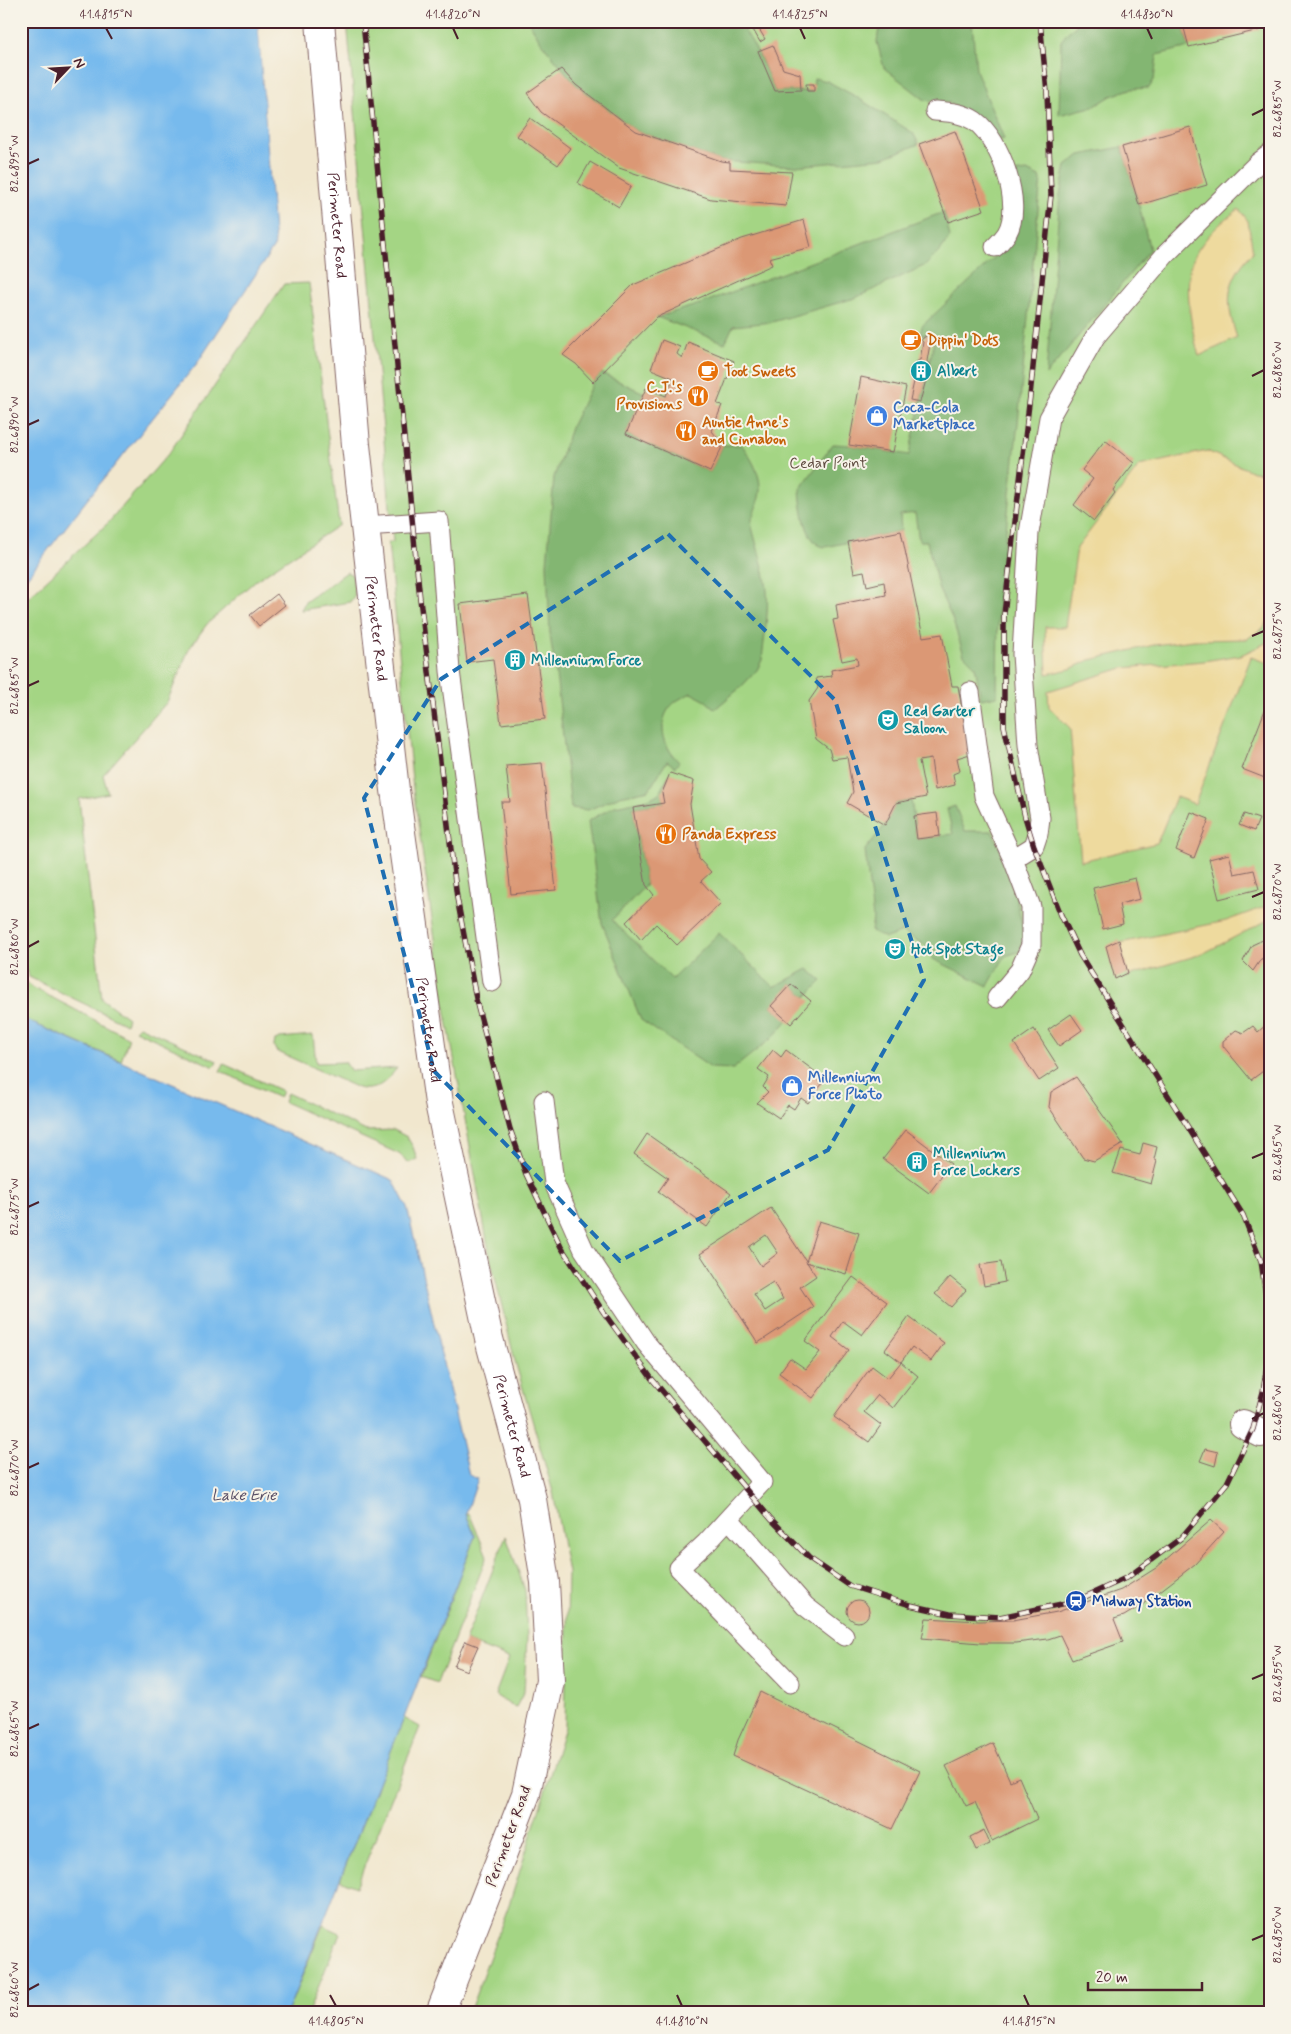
<svg xmlns="http://www.w3.org/2000/svg" width="1291" height="2034" viewBox="0 0 1291 2034" font-family="Mynerve,sans-serif">
	<style>
		.green { fill: #a4d584; stroke: #777a58 }
		.forest { fill: #83b672; stroke: #666a4e }
		.sand { fill: #eeda9e; stroke: #9c7c64 }
		.water { fill: #77baed; stroke: #606c8c }
		.pier { fill: #f1e7ce }
		.building { fill: #db9875; fill-rule: evenodd }
		.lines { fill: none; stroke-linecap: round; stroke-linejoin: round }
		.service-casing { stroke: #846564; stroke-width: 21 }
		.pedestrian-casing { stroke: #846564; stroke-width: 30 }
		.minor-casing { stroke: #846564; stroke-width: 30 }
		.service { stroke: #fff; stroke-width: 19 }
		.pedestrian { stroke: #fff; stroke-width: 28 }
		.minor { stroke: #fff; stroke-width: 28 }
		.rail-casing { stroke: #4a1f2b; stroke-width: 5.5 }
		.rail { stroke: #f7f3e8; stroke-width: 4; stroke-dasharray: 11; stroke-linecap: butt }
		.marked { fill: none; stroke: #1f6fb2; stroke-width: 4; stroke-dasharray: 10 6; stroke-linejoin: round }
		.ticks { fill: none; stroke: #4a1f2b; stroke-width: 2 }
		.labels { text-anchor: middle; stroke-width: 4; stroke-linejoin: round; paint-order: stroke }
		.street-label { font-size: 15px; fill: #4a1f2b; stroke: #f7f3e8 }
		.food-label { font-size: 15px; font-weight: bold; fill: #c56008; stroke: #f7f3e8; text-anchor: start }
		.culture-label { font-size: 15px; font-weight: bold; fill: #0d838f; stroke: #f7f3e8; text-anchor: start }
		.shop-label { font-size: 15px; font-weight: bold; fill: #366cbe; stroke: #f7f3e8; text-anchor: start }
		.park-label { font-size: 15px; fill: #604c41; stroke: #f7f3e8 }
		.transit-label { font-size: 15px; font-weight: bold; fill: #164399; stroke: #f7f3e8; text-anchor: start }
		.water-label { font-size: 16px; font-style: italic; fill: #584e65; stroke: #f7f3e8 }
		.neatline { fill: none; stroke: #4a1f2b; stroke-width: 2 }
		.ticks-label { font-size: 12px; text-anchor: middle; fill: #4a1f2b }
	</style>
	<rect width="100%" height="100%" fill="#f7f3e8"/>
	<filter id="ink" filterUnits="userSpaceOnUse"><feTurbulence type="fractalNoise" baseFrequency=".02" numOctaves="2"/><feDisplacementMap in="SourceGraphic" scale="10" xChannelSelector="R" yChannelSelector="G"/><feConvolveMatrix kernelMatrix="1 2 1 2 8 2 1 2 1" color-interpolation-filters="sRGB"/></filter>
	<filter id="wash" filterUnits="userSpaceOnUse"><feTurbulence type="fractalNoise" baseFrequency=".0096" numOctaves="4" result="noise"/><feDisplacementMap in="SourceGraphic" scale="20" xChannelSelector="R" yChannelSelector="G"/><feGaussianBlur stdDeviation="1.12" result="paint"/><feColorMatrix in="noise" values="0 0 0 0 0 0 0 0 0 0 0 0 0 0 0 0 0 1.4 0 .05"/><feComposite in="paint" operator="in"/></filter>
	<g filter="url(#wash)">
		<rect width="100%" height="100%" fill="#f1e7ce"/>
		<!-- green -->
		<path class="green" d="M347 21H1270V2013H469L511 1899 565 1727 568 1573 553 1492 515 1361 489 1252 446 1014 413 789 388 543 393 542Z
			M309 283 339 525 256 580 207 624 189 649 167 702 103 775 108 793 79 799 102 999 128 1018 126 1024 29 977 21 960V604L109 522 169 453 284 284Z
			M347 572 352 575 355 595 350 602 301 610 305 602Z
			M21 977 32 987 129 1038 121 1061 21 1018Z
			M139 1026 217 1061 214 1067 135 1030Z
			M313 1035 316 1063 345 1062 351 1071 397 1068C387 1081 376 1093 358 1088L276 1051 274 1046 275 1040 280 1038Z
			M224 1064 282 1091 279 1098 220 1071Z
			M287 1093 366 1131 394 1130 407 1137 413 1147 417 1159 409 1163 399 1154 284 1102Z
			M466 1514 470 1515 487 1556 437 1683 421 1677 475 1536Z
			M506 1536 525 1590 527 1638 524 1692 516 1707 510 1705 495 1695 509 1658 465 1641Z
			M404 1718 420 1727 356 1887 340 1880Z
			M323 1925 340 1933 308 2013H287Z"/>
		<!-- forest -->
		<path class="forest" d="M528 21H737C755 42 764 66 775 91H813L814 78 827 81 855 96 913 133 919 144 883 158 795 166 721 161 636 131 576 85 541 42Z
			M880 21H972L976 70 1004 139 1000 140 950 103 925 100 884 68 877 42Z
			M1077 21H1182L1189 47 1157 55 1154 80 1149 88 1130 89 1111 96 1095 106 1059 115 1061 41 1068 32 1076 26Z
			M1122 147 1139 205 1150 250 1046 375 1060 195 1066 166 1080 155Z
			M1027 171 1041 178 1018 423 1003 556 998 610 997 696 981 699 975 666 964 655 952 618 939 590 927 541H919L915 513 900 515 901 531 825 547C805 545 801 505 800 489L833 444 849 445 909 455 934 342 930 334 920 335 922 326 1010 243 1014 173Z
			M944 212 950 237 940 251 926 265 855 298 772 322 733 326 725 343 657 317 700 304Z
			M601 373 644 393 626 434 710 472 723 445H742C753 461 765 480 758 501 756 510 750 518 752 527 757 548 765 568 767 591 769 613 764 638 762 660L757 670 741 687 715 709 706 701 691 693C686 696 678 699 674 703 655 720 663 747 679 762L675 767 667 761 649 790 620 796 588 810 571 808 557 682 550 635 547 564 554 477 572 425 593 382Z
			M670 773 663 793 664 803 633 808 646 885 612 920 672 979 719 933 774 987 808 969 822 981 806 997 791 984 771 1006 788 1020 772 1038 733 1069 711 1068 641 1020 602 923 588 821 615 806 649 799 659 793Z
			M911 800 917 839 953 834 947 809 955 806 965 831H992L1012 875 1023 931 1025 950 1005 956 988 986 933 959 926 946 903 932 886 938 871 931 873 918 865 850 885 825 896 803Z"/>
		<!-- sand -->
		<path class="sand" d="M1239 209 1248 221 1253 252C1225 281 1225 301 1237 338L1199 356C1192 332 1182 281 1194 257 1204 237 1222 221 1239 209Z
			M1207 451 1253 472 1263 473 1270 498V619L1263 628 1247 639 1194 640 1154 645 1090 660 1070 669 1047 674 1045 627H1065L1077 548 1139 466Z
			M1270 641V664L1251 657 1195 804 1176 797 1157 843 1081 861 1070 728 1049 707 1048 691 1123 668 1204 661 1241 655Z
			M1270 905V919L1202 954 1128 976 1120 943 1226 921Z"/>
		<!-- water -->
		<path class="water" d="M21 21H258L275 245 198 362 86 501 21 585Z
			M21 1018 393 1180 407 1207 469 1475 478 1479 466 1514 475 1536 404 1718 287 2013H21Z"/>
		<!-- pier -->
		<path class="pier" d="M258 21H261L262 39 277 244 276 248Z"/>
		<g id="blocks">
			<!-- building -->
			<path class="building" d="M1182 21H1257L1259 30 1189 47Z
				M756 24 765 39 760 42 751 26Z
				M773 45 783 69 800 74 801 90 775 91 758 51Z
				M561 69 576 85 636 131 721 161 730 162V169L792 172 786 206 711 199 619 168 541 112 527 93Z
				M806 84H814V91H807Z
				M530 118 570 148 558 165 517 136Z
				M1190 127 1207 185 1139 205 1122 147Z
				M955 131 984 210 948 222 919 144Z
				M590 162 631 186 619 207 578 183Z
				M804 220 811 247 769 258 772 265 657 317 593 382 576 364 563 355 633 285 742 239Z
				M909 333 914 334 913 346H907Z
				M928 334 934 341 930 344 927 361 930 365 920 402 910 400 915 377H913L916 362 920 360 923 342 921 340Z
				M662 340 680 347 677 354 682 358 688 342 734 361 717 404 722 405 712 431 723 445 710 472 626 434 646 388 666 396 673 378 651 369Z
				M861 377 906 387 893 452 849 445Z
				M1105 440 1134 463 1113 490 1115 493 1094 521 1074 505 1093 479 1082 470Z
				M901 531 923 637 942 634 952 686H958L970 754 957 758 960 771 953 774 955 785 935 790 931 759 919 761 926 797 896 803 885 825 847 803 853 792 847 757 832 759 829 749 816 739 809 701 818 688 816 678 832 676 831 670 858 665 857 658 842 661 833 620 838 619 836 605 886 595 884 582 867 586 864 571 854 573 848 542Z
				M277 594 285 605 259 626 250 615Z
				M528 595 545 719 501 724 493 659 467 662 460 604Z
				M1265 710 1270 712V780L1242 769Z
				M542 763 556 890 511 894 501 802H510L506 766Z
				M670 773 694 781 690 804 699 859 711 872 701 881 721 903 677 945 656 924 641 940 626 922 654 895 646 885 633 808 664 803 662 793Z
				M1191 812 1209 819 1194 858 1176 850Z
				M937 813 940 836 917 839 914 816Z
				M1244 814 1259 819 1254 831 1239 825Z
				M1229 854 1234 874 1254 870 1259 889 1219 899 1209 859Z
				M1135 878 1140 899 1119 904 1123 924 1103 929 1093 888Z
				M1265 939 1270 947V956L1261 959 1253 971 1243 961 1252 945Z
				M1119 940 1128 973 1115 979 1106 946Z
				M791 984 811 1001 791 1024 771 1006Z
				M1071 1014 1082 1030 1059 1046 1048 1030Z
				M1267 1024 1270 1028V1066L1251 1080 1223 1046V1041L1236 1030 1243 1033 1253 1026 1258 1032Z
				M1034 1029 1059 1068 1039 1081 1014 1043Z
				M773 1050 781 1057 786 1050 821 1076 818 1081 822 1084 808 1103 801 1098 794 1109 788 1105 779 1118 757 1103 768 1092 763 1087 769 1077 758 1069Z
				M1076 1077 1123 1144 1094 1161 1083 1158 1049 1107 1051 1092Z
				M906 1130 951 1164 929 1193 883 1159Z
				M647 1134 731 1193 707 1227 658 1192 668 1178 634 1154Z
				M1143 1143 1157 1147 1154 1159 1157 1161 1151 1184 1113 1173 1121 1150 1140 1155Z
				M771 1208 816 1276 800 1287 813 1307 758 1343 700 1254ZM766 1235 778 1253 761 1266 749 1247ZM773 1282 783 1299 765 1311 754 1294Z
				M819 1221 859 1233 846 1274 806 1262Z
				M1001 1262 1005 1282 984 1286 980 1265Z
				M853 1277 887 1302 862 1335 843 1321 832 1337 849 1350 813 1398 779 1373 790 1358 806 1369 820 1352 805 1341Z
				M950 1277 966 1290 951 1307 935 1294Z
				M909 1317 944 1343 931 1361 912 1347 901 1362 885 1350Z
				M901 1362 918 1376 893 1408 878 1395 864 1412 881 1425 869 1442 834 1417 872 1366 888 1378Z
				M1205 1449 1218 1452 1215 1466 1200 1461Z
				M1211 1520 1224 1532 1195 1564 1142 1605 1124 1616 1114 1619 1123 1642 1072 1660 1060 1635 1048 1639 1015 1643H980L922 1638 926 1618 979 1621 1013 1620 1057 1612 1121 1590 1156 1568Z
				M847 1611a11 11 0 1 1 22 0a11 11 0 1 1-22 0Z
				M465 1641 478 1646 467 1671 454 1666Z
				M760 1692 920 1771 892 1829 733 1756 738 1740Z
				M993 1743 1010 1781 1019 1777 1037 1819 992 1841 975 1802 966 1806 946 1766Z
				M984 1830 990 1844 976 1850 970 1837Z"/>
		</g>
	</g>
	<g filter="url(#ink)">
		<use href="#blocks" fill-opacity="0" stroke="#846564" stroke-width="1"/>
		<g class="lines">
			<!-- service casing -->
			<g class="service-casing">
				<path id="service" d="M935 111C950 112 963 113 975 121 1000 139 1024 204 1007 233 1004 238 999 243 995 247
					M365 526 439 521 450 671 492 982
					M970 692 984 796 1013 859 1031 907V945L1020 970 997 998
					M1013 859 1034 846 1038 834 1040 818 1028 745 1022 654 1029 533 1049 418 1095 337 1165 255 1258 163 1270 154
					M544 1101 554 1183 584 1250 646 1343 762 1482 706 1543 679 1568 790 1683
					M729 1519 805 1606 844 1636"/>
			</g>
			<!-- pedestrian casing -->
			<g class="pedestrian-casing">
				<path id="pedestrian" d="M1243 1424 1261 1433"/>
			</g>
			<!-- minor casing -->
			<g class="minor-casing">
				<g id="minor">
					<path id="s1" d="M320 21 356 445 365 526 395 790 439 1103 489 1339 532 1499 545 1582 550 1681 526 1794 440 2013"/>
				</g>
			</g>
			<!-- service -->
			<use href="#service" class="service"/>
			<!-- pedestrian -->
			<use href="#pedestrian" class="pedestrian"/>
			<!-- minor -->
			<use href="#minor" class="minor"/>
			<!-- rail casing -->
			<g class="rail-casing">
				<path id="rail" d="M363 21 420 599 457 898 477 1004 510 1129 526 1174 561 1247 604 1313 652 1379 771 1519 809 1558 850 1586 910 1605 950 1614 1000 1617 1076 1601 1128 1577 1181 1538 1227 1483 1253 1429 1263 1392 1270 1346
					M1040 21 1047 92 1051 195 1030 396 1004 614V726L1025 817 1034 846 1061 915 1080 955 1243 1215 1261 1261 1270 1323"/>
			</g>
			<!-- rail -->
			<use href="#rail" class="rail"/>
		</g>
	</g>
	<!-- marked area -->
	<path class="marked" d="M668 534 835 700 924 980 828 1150 620 1261 434 1071 364 798 441 679Z"/>
	<!-- ticks -->
	<path class="ticks" d="M106 28 112 39M453 28 458 39M800 28 805 39M1147 28 1152 39M1252 115 1264 109M28 164 39 159M1252 376 1264 370M28 425 39 420M1252 636 1264 631M28 686 39 681M1252 897 1264 892M28 947 39 941M1252 1158 1264 1153M28 1207 39 1202M1252 1419 1264 1413M28 1468 39 1463M1252 1679 1264 1674M28 1729 39 1724M1252 1940 1264 1935M28 1990 39 1984M330 1995 336 2006M677 1995 682 2006M1024 1995 1029 2006"/>
	<!-- icons -->
	<defs>
		<g id="cafe-disc" transform="scale(1.125)"><circle r="9.5" fill="#e8710a" stroke="#f7f3e8"/><path d="M-5.5-4.5H6V0H3Q3 3.5 0 3.5H-2.5Q-5.5 3.5-5.5 0ZM3-3.2v2h1.7v-2ZM-6 4.5H4V6H-6Z" fill="#fff"/></g>
		<g id="building-disc" transform="scale(1.125)"><circle r="9.5" fill="#0f9aa8" stroke="#f7f3e8"/><path d="M-4-6H4V6H1V3H-1V6H-4ZM-2.5-4.3h1.7v1.8h-1.7ZM.8-4.3h1.7v1.8H.8ZM-2.5-1h1.7V.8h-1.7ZM.8-1h1.7V.8H.8Z" fill="#fff"/></g>
		<g id="restaurant-disc" transform="scale(1.125)"><circle r="9.5" fill="#e8710a" stroke="#f7f3e8"/><path d="M-5-6h1v4h1v-4h1v4h1v-4h1v5L-1.5 .5V6h-2V.5L-5-1ZM5-6V6H3V1.5H1.5Q1.5-4 5-6Z" fill="#fff"/></g>
		<g id="shop-disc" transform="scale(1.125)"><circle r="9.5" fill="#3f7fe0" stroke="#f7f3e8"/><path d="M-5-2.5h2.3a2.7 3.5 0 0 1 5.4 0H5L5.5 6h-11ZM-1.5-2.5h3a1.5 2.3 0 0 0-3 0Z" fill="#fff"/></g>
		<g id="theatre-disc" transform="scale(1.125)"><circle r="9.5" fill="#0f9aa8" stroke="#f7f3e8"/><path d="M-5-5.5Q0-4 5-5.5V0Q5 5 0 6Q-5 5-5 0ZM-3.3-2.5H-1v1.5H-3.3ZM1-2.5H3.3v1.5H1ZM-2.8 1Q0 5.5 2.8 1Z" fill="#fff"/></g>
		<g id="station-disc" transform="scale(1.125)"><circle r="9.5" fill="#1a4fb4" stroke="#f7f3e8"/><path d="M-3-6H3Q5-6 5-4V2Q5 4 3 4L4.5 6H3L1.5 4h-3L-3 6H-4.5L-3 4Q-5 4-5 2V-4Q-5-6-3-6ZM-3.5-4v3h7v-3ZM-3.5 1v1.5H-2V1ZM2 1v1.5H3.5V1Z" fill="#fff"/></g>
	</defs>
	<g fill-rule="evenodd">
		<use href="#cafe-disc" x="911" y="340"/>
		<use href="#cafe-disc" x="708" y="371"/>
		<use href="#building-disc" x="921" y="371"/>
		<use href="#restaurant-disc" x="698" y="396"/>
		<use href="#shop-disc" x="877" y="416"/>
		<use href="#restaurant-disc" x="686" y="431"/>
		<use href="#building-disc" x="515" y="660"/>
		<use href="#theatre-disc" x="888" y="720"/>
		<use href="#restaurant-disc" x="666" y="834"/>
		<use href="#theatre-disc" x="895" y="949"/>
		<use href="#shop-disc" x="792" y="1086"/>
		<use href="#building-disc" x="917" y="1162"/>
		<use href="#station-disc" x="1076" y="1601"/>
	</g>
	<g class="labels">
		<!-- street labels -->
		<g class="street-label">
			<text dy="5" stroke="none"><textPath href="#s1" startOffset="205">Perimeter Road</textPath></text>
			<text dy="5" stroke="none"><textPath href="#s1" startOffset="610">Perimeter Road</textPath></text>
			<text dy="5" stroke="none"><textPath href="#s1" startOffset="1015">Perimeter Road</textPath></text>
			<text dy="5" stroke="none"><textPath href="#s1" startOffset="1420">Perimeter Road</textPath></text>
			<text transform="translate(508 1836) rotate(-70)" y="5">Perimeter Road</text>
		</g>
		<!-- food labels -->
		<g class="food-label">
			<text x="927" y="345">Dippin' Dots</text>
			<text x="724" y="376">Toot Sweets</text>
			<text x="682" y="392" text-anchor="end">C.J.'s<tspan x="682" dy="17">Provisions</tspan></text>
			<text x="702" y="427">Auntie Anne's<tspan x="702" dy="17">and Cinnabon</tspan></text>
			<text x="682" y="839">Panda Express</text>
		</g>
		<!-- culture labels -->
		<g class="culture-label">
			<text x="937" y="376">Albert</text>
			<text x="531" y="665">Millennium Force</text>
			<text x="904" y="716">Red Garter<tspan x="904" dy="17">Saloon</tspan></text>
			<text x="911" y="954">Hot Spot Stage</text>
			<text x="933" y="1158">Millennium<tspan x="933" dy="17">Force Lockers</tspan></text>
		</g>
		<!-- shop labels -->
		<g class="shop-label">
			<text x="893" y="412">Coca-Cola<tspan x="893" dy="17">Marketplace</tspan></text>
			<text x="808" y="1082">Millennium<tspan x="808" dy="17">Force Photo</tspan></text>
		</g>
		<!-- park labels -->
		<g class="park-label">
			<text x="828" y="468">Cedar Point</text>
		</g>
		<!-- transit labels -->
		<g class="transit-label">
			<text x="1092" y="1606">Midway Station</text>
		</g>
		<!-- water labels -->
		<g class="water-label">
			<text x="244" y="1500">Lake Erie</text>
		</g>
	</g>
	<!-- margin -->
	<rect width="1291" height="2034" fill="none" stroke="#f7f3e8" stroke-width="55"/>
	<!-- north arrow -->
	<g transform="translate(68 68) rotate(65)" stroke="#f7f3e8" stroke-width="4" paint-order="stroke">
	<path d="M0-4L9 19L0 12L-9 19Z" fill="#4a1f2b"/>
	<text y="-8" font-size="14" font-weight="bold" text-anchor="middle" fill="#4a1f2b">N</text>
	</g>
	<!-- scale -->
	<path d="M1088 1982v8h114v-8" fill="none" stroke="#4a1f2b" stroke-width="2.5"/>
	<text x="1096" y="1982" font-size="15" fill="#4a1f2b" stroke="#f7f3e8" stroke-width="4" paint-order="stroke">20 m</text>
	<rect x="28" y="28" width="1236" height="1978" class="neatline"/>
	<g class="ticks-label">
		<text x="106" y="18">41.4815°N</text>
		<text x="453" y="18">41.4820°N</text>
		<text x="800" y="18">41.4825°N</text>
		<text x="1147" y="18">41.4830°N</text>
		<text transform="translate(1277 109) rotate(-90)" y="4">82.6885°W</text>
		<text transform="translate(14 164) rotate(-90)" y="4">82.6895°W</text>
		<text transform="translate(1277 370) rotate(-90)" y="4">82.6880°W</text>
		<text transform="translate(14 425) rotate(-90)" y="4">82.6890°W</text>
		<text transform="translate(1277 631) rotate(-90)" y="4">82.6875°W</text>
		<text transform="translate(14 686) rotate(-90)" y="4">82.6885°W</text>
		<text transform="translate(1277 892) rotate(-90)" y="4">82.6870°W</text>
		<text transform="translate(14 947) rotate(-90)" y="4">82.6880°W</text>
		<text transform="translate(1277 1153) rotate(-90)" y="4">82.6865°W</text>
		<text transform="translate(14 1207) rotate(-90)" y="4">82.6875°W</text>
		<text transform="translate(1277 1413) rotate(-90)" y="4">82.6860°W</text>
		<text transform="translate(14 1468) rotate(-90)" y="4">82.6870°W</text>
		<text transform="translate(1277 1674) rotate(-90)" y="4">82.6855°W</text>
		<text transform="translate(14 1729) rotate(-90)" y="4">82.6865°W</text>
		<text transform="translate(1277 1935) rotate(-90)" y="4">82.6850°W</text>
		<text transform="translate(14 1990) rotate(-90)" y="4">82.6860°W</text>
		<text x="336" y="2025">41.4805°N</text>
		<text x="682" y="2025">41.4810°N</text>
		<text x="1029" y="2025">41.4815°N</text>
	</g>
</svg>
